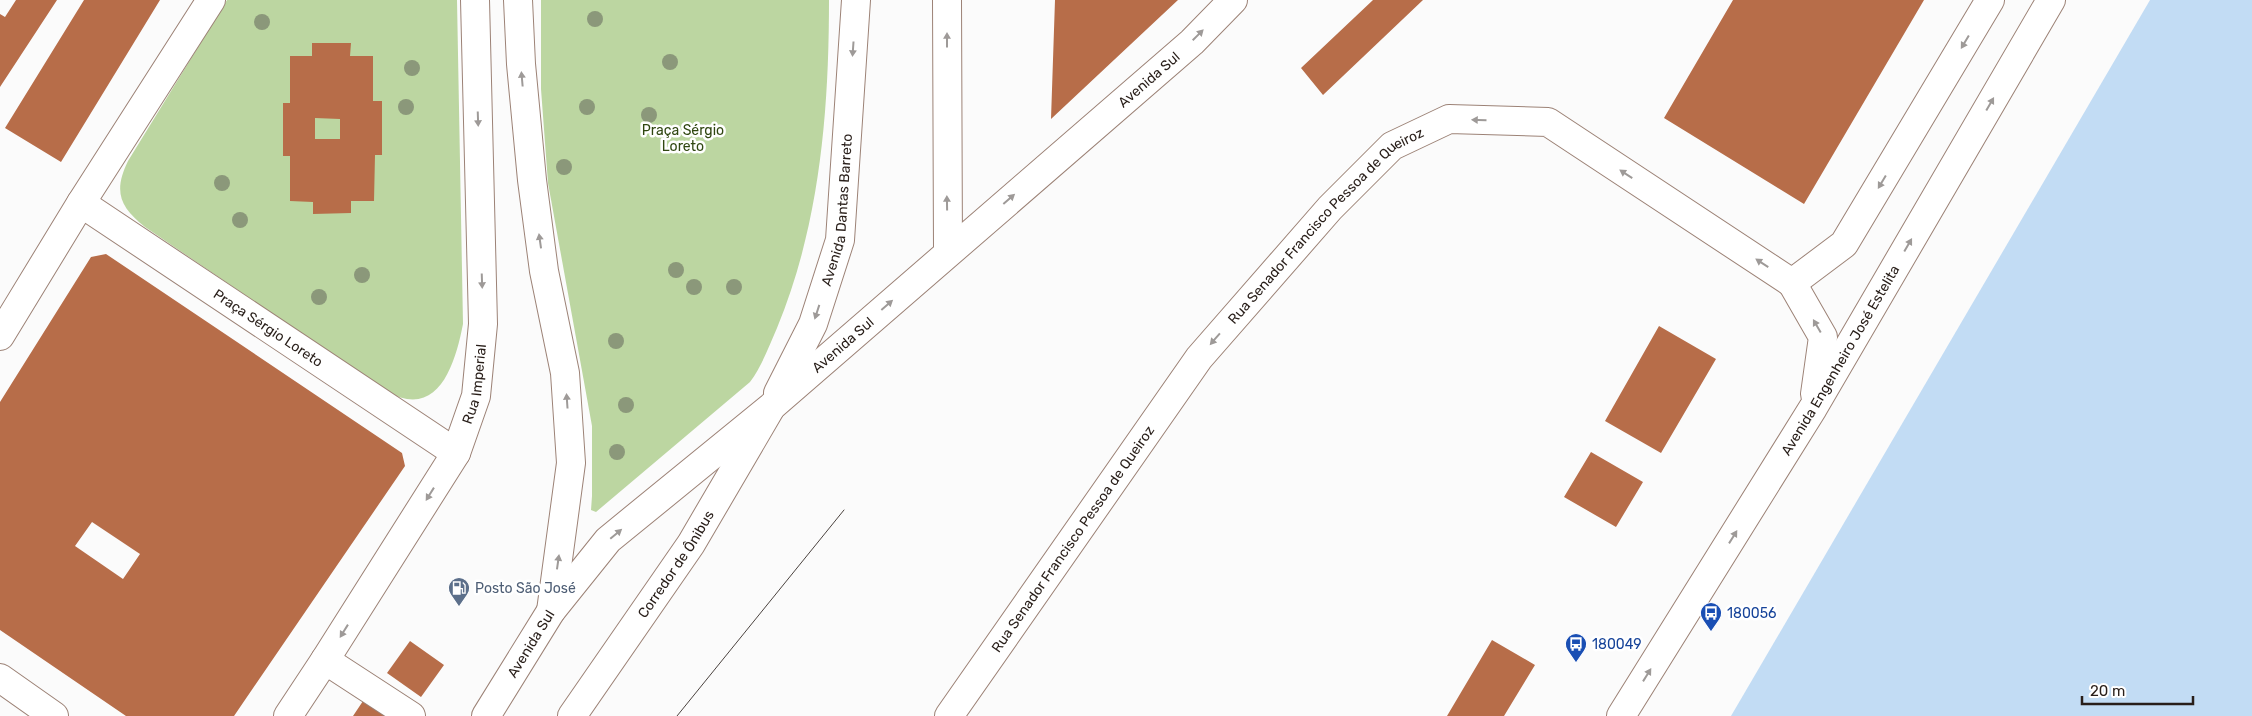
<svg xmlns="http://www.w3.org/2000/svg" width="2252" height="716" viewBox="0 0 2252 716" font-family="Rubik,sans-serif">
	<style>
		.green { fill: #bcd6a1 }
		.water { fill: #c2dcf4 }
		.building { fill: #b76d49; fill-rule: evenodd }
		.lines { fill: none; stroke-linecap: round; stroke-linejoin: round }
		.minor-casing { stroke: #9c8276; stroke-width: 30 }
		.major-casing { stroke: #9c8276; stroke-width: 30 }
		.minor { stroke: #fff; stroke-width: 28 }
		.major { stroke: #fff; stroke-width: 28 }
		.tram { stroke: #4b433f; stroke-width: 1 }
		.tree { fill: #8b987a }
		.oneway { fill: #9e9a98 }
		.labels { text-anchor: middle; stroke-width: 5; stroke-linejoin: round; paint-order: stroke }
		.street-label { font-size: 14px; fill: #281e19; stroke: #fff }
		.park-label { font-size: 14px; fill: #304711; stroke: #fff }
		.service-label { font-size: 14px; fill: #4e5e75; stroke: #fff; text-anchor: start }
		.transit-label { font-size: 14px; fill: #164399; stroke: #fff; text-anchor: start }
	</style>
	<rect width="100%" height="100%" fill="#fbfbfb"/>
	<!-- green -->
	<path class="green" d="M227 0H457L463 324C455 365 438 421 386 391L145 227C120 207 113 192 128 161Z
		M541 0H829C829 111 820 224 777 328 769 346 762 366 750 382L596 512 591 510 592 496V426L548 183 541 89Z"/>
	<!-- water -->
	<path class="water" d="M2150 0H2252V716H1731Z"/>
	<!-- building -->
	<path class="building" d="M16 0H57L0 87V14L5 17Z
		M84 0H160L61 162 5 128Z
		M1055 0H1178L1051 119Z
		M1373 0H1423L1323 95 1301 68Z
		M1733 0H1924L1804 204 1664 118Z
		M312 43H351L350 56H373V101H382V155H375L374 201H351V213L313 214V202L290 201V156H283V103H290V56H312ZM315 118 340 119V139H315Z
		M106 254 402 453 405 466 234 716H126L0 630V402L91 257ZM92 522 140 554 123 579 75 546Z
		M1659 326 1716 359 1661 453 1605 421Z
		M1591 452 1643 482 1616 527 1564 497Z
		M1492 640 1535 665 1504 716H1447Z
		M410 641 444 665 421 697 387 673Z
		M363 701 386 716H353Z"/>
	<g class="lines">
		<!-- minor casing -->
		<g class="minor-casing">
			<g id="minor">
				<path d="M947 0 948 251"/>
				<path id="s1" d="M81 203 456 453"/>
				<path d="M0 336 81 203 211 0"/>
				<path d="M325 660 411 716"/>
				<path d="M0 678 54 716"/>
				<path id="s2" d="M572 716 691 544 770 409"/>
			</g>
		</g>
		<!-- major casing -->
		<g class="major-casing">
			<g id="major">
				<path d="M518 0 521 64 532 180 544 271 565 373 571 463 551 611"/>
				<path d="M1792 283 1823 337 1815 394"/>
				<path id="s3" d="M778 393 813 324 840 240 856 0"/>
				<path id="s4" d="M288 716 325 660 456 453 476 396 483 324 475 0"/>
				<path id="s5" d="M486 716 551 611 608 540 771 407 1192 42 1233 0"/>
				<path id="s6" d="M949 716 1199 358 1330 208 1392 146 1449 119 1548 122 1792 283 1844 244 1990 0"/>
				<path id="s7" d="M1621 716 1813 408 2051 0"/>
			</g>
		</g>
		<!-- minor -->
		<use href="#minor" class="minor"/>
		<!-- major -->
		<use href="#major" class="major"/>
		<!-- tram -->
		<path class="tram" d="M677 716 844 510"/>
	</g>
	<!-- trees -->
	<g class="tree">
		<circle cx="595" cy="19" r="8"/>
		<circle cx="262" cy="22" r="8"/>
		<circle cx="670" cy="62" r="8"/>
		<circle cx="412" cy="68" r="8"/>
		<circle cx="406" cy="107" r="8"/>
		<circle cx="587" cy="107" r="8"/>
		<circle cx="649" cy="115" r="8"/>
		<circle cx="564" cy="167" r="8"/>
		<circle cx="222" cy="183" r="8"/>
		<circle cx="240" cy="220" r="8"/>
		<circle cx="676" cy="270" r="8"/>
		<circle cx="362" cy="275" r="8"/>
		<circle cx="694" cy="287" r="8"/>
		<circle cx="734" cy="287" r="8"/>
		<circle cx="319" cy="297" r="8"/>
		<circle cx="616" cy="341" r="8"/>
		<circle cx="626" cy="405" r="8"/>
		<circle cx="617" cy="452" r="8"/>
	</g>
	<!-- one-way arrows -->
	<defs><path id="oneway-solid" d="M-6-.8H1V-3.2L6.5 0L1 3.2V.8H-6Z" transform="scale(1.25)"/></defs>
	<g class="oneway">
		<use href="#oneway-solid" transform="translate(1198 35) rotate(-45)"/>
		<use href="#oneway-solid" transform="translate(947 40) rotate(-90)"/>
		<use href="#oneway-solid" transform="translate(1965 42) rotate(121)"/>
		<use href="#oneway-solid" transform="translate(853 49) rotate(94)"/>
		<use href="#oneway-solid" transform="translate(522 79) rotate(-95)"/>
		<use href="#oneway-solid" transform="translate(1990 104) rotate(-60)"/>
		<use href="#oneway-solid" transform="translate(478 119) rotate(88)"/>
		<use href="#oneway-solid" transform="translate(1479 120) rotate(-178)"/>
		<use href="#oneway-solid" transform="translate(1626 174) rotate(-147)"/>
		<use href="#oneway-solid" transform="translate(1882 182) rotate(121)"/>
		<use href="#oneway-solid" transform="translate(1009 199) rotate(-41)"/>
		<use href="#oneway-solid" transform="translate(947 203) rotate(-91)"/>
		<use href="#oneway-solid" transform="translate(540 241) rotate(-98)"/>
		<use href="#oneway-solid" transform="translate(1908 245) rotate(-60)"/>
		<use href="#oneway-solid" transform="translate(1762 263) rotate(-147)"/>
		<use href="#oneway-solid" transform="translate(482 281) rotate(88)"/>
		<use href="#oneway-solid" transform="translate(887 305) rotate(-41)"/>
		<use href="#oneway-solid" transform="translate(817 312) rotate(108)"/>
		<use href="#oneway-solid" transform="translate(1817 326) rotate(-120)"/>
		<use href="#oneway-solid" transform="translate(1215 339) rotate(131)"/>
		<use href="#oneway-solid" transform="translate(567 401) rotate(-94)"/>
		<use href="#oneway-solid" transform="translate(430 494) rotate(122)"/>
		<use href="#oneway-solid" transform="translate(616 534) rotate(-40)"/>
		<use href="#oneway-solid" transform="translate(1733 537) rotate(-58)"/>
		<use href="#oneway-solid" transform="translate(558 562) rotate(-82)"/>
		<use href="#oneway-solid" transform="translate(344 631) rotate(122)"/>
		<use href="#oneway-solid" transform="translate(1647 675) rotate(-58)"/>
	</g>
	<!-- icons -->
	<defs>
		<g id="fuel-pin" transform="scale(1.125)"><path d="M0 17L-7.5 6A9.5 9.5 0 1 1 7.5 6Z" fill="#5c6f8a" stroke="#fff"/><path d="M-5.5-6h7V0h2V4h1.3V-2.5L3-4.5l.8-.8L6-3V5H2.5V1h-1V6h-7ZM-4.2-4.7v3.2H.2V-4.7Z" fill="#fff"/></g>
		<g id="bus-pin" transform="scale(1.125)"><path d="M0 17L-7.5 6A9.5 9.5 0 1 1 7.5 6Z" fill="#1a4fb4" stroke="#fff"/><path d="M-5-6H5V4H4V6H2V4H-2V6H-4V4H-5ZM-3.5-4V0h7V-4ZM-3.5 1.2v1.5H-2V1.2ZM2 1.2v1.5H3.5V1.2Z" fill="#fff"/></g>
	</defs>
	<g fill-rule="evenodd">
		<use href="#fuel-pin" x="459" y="588"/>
		<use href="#bus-pin" x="1711" y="613"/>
		<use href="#bus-pin" x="1576" y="644"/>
	</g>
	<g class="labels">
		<!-- street labels -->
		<g class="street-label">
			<text dy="5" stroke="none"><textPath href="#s5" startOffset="925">Avenida Sul</textPath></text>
			<text dy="5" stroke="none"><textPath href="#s3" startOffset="195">Avenida Dantas Barreto</textPath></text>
			<text dy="5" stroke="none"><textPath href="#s6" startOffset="621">Rua Senador Francisco Pessoa de Queiroz</textPath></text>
			<text dy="5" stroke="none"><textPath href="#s1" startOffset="225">Praça Sérgio Loreto</textPath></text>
			<text dy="5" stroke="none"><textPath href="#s5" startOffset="520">Avenida Sul</textPath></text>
			<text dy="5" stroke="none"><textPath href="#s7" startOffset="418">Avenida Engenheiro José Estelita</textPath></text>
			<text dy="5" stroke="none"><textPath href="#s4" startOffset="384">Rua Imperial</textPath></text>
			<text dy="5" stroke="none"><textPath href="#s6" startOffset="216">Rua Senador Francisco Pessoa de Queiroz</textPath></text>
			<text dy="5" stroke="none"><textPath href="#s2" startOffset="184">Corredor de Ônibus</textPath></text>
			<text dy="5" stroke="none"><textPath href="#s5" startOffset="85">Avenida Sul</textPath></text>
		</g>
		<!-- park labels -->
		<g class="park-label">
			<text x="683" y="135">Praça Sérgio<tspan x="683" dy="16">Loreto</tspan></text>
		</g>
		<!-- service labels -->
		<g class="service-label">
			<text x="475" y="593">Posto São José</text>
		</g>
		<!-- transit labels -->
		<g class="transit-label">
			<text x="1727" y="618">180056</text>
			<text x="1592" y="649">180049</text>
		</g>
	</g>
	<!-- scale -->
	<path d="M2082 696v8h111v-8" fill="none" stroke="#281e19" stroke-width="2.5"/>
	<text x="2090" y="696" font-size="15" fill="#281e19" stroke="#ffffff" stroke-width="4" paint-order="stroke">20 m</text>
</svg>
